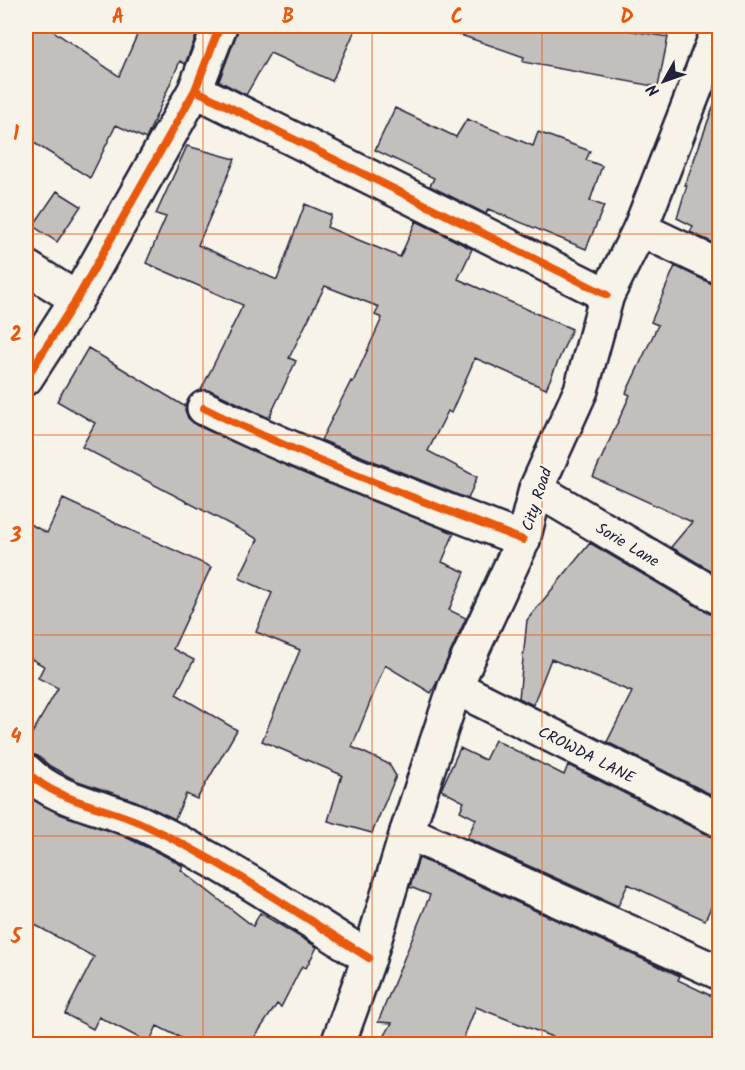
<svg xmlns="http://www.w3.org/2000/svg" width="745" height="1070" viewBox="0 0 745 1070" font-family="Kalam,sans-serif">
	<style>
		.building { fill: #c2bfbd; stroke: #22223b; stroke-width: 1.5 }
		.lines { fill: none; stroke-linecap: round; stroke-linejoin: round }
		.minor-casing { stroke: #22223b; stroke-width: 38 }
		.secondary-casing { stroke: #22223b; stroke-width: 38 }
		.minor { stroke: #f7f3e8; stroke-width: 33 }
		.secondary { stroke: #f7f3e8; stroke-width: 33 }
		.cycleway-casing { stroke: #f7f3e8; stroke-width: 11 }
		.cycleway { stroke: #e8590c; stroke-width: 8 }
		.grid { fill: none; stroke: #e8590c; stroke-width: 1.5; stroke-opacity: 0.55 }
		.labels { text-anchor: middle; stroke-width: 4.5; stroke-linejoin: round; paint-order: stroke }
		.street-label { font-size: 16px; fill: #22223b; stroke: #f7f3e8 }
		.neatline { fill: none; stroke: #e8590c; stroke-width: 2 }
		.grid-label { font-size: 20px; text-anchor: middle; font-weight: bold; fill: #e8590c }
	</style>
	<rect width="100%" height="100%" fill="#f7f3e8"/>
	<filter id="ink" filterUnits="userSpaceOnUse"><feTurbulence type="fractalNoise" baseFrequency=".0167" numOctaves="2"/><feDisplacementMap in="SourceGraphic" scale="12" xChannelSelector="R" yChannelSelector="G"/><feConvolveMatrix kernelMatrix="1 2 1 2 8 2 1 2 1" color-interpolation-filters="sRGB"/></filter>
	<g filter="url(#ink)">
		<!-- building -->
		<path class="building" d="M26 26H46L119 76 141 26H200L185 64 180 61 146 139 116 125 90 178 26 138Z
			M238 26H357L332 81 270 53 246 95 219 81 237 33Z
			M447 26H604L668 37 658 87 523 62 524 57 446 30Z
			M716 99 720 100V246L690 232 693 226 677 218 687 185H685Z
			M395 108 456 137 467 119 533 146 538 132 590 151 586 160 602 166 590 201 604 206 586 249 488 209 486 214 430 186 434 178 375 150Z
			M187 146 235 159 198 245 277 280 305 204 331 215 327 227 400 257 416 221 472 249 458 279 572 329 546 389 475 358 451 413 448 411 428 451 477 477 468 499 321 440 351 381 353 382 382 318 375 315 379 307 325 286 289 358 296 361 269 418 212 391 201 390 243 305 146 263 166 217 156 214Z
			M57 191 81 206 57 242 33 226Z
			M675 266 712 284 720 285V563L713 572 671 547 692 522 593 477 630 395 626 393 658 325 651 322Z
			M88 348 184 406 186 404 185 410 188 418 196 425 315 478 454 533 442 562 465 572 449 610 466 618 436 684 431 693 385 665 352 747 389 764 396 776 372 833 328 821 342 775 262 741 300 650 256 632 272 593 239 578 258 539 82 447 95 423 57 401Z
			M63 499 211 567 173 649 194 660 176 694 237 730 197 799 186 794 175 819 136 801 75 780 50 766 38 756 26 753V744L58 688 38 678 44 666 26 656V522L47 533Z
			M590 543 710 614 720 617V799L607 742 632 692 551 659 533 705 519 698 527 620Z
			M495 740 564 775 568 765 712 837 720 838V888L705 920 628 884 618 906 467 838 476 819 460 811 464 802 441 790 460 748 485 760Z
			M26 795 60 814 123 836 165 856 183 866 181 870 253 926 260 913 317 947 306 968 302 966 281 1007 277 1004 250 1044H193L157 1026 149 1043 99 1017 93 1029 65 1014 94 957 26 920Z
			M419 858 680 976 678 980 720 1000V1044H570L476 1007 461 1044H380L392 1023 378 1022 430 895 410 887Z"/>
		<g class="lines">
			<!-- minor casing -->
			<g class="minor-casing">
				<path id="minor" d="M195 90 607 295
					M640 229 720 267
					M26 267 77 299
					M26 378 77 299 195 90 220 26
					M204 408C307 459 416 498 523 540
					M536 489 720 598
					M455 687 720 820
					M26 771C58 803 106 806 145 825 223 862 296 912 369 958
					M407 832 720 973"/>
			</g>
			<!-- secondary casing -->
			<g class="secondary-casing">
				<path id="secondary" d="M338 1044 369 958 407 832 455 687 523 540 536 489 581 390 607 295 640 229 720 26"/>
			</g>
			<!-- minor -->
			<use href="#minor" class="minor"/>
			<!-- secondary -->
			<use href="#secondary" class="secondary"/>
			<!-- cycleway casing -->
			<g class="cycleway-casing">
				<path id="cycleway" d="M195 90 607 295
					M26 378 77 299 195 90 220 26
					M204 408C307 459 416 498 523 540
					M26 771C58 803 106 806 145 825 223 862 296 912 369 958"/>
			</g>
			<!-- cycleway -->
			<use href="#cycleway" class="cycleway"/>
		</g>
	</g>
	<!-- grid -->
	<path class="grid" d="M203 26V1044M372 26V1044M542 26V1044M26 234H720M26 435H720M26 635H720M26 836H720"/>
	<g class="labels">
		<!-- street labels -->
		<g class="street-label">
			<text transform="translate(536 499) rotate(-72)" y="6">City Road</text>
			<text transform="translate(628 544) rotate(31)" y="6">Sorie Lane</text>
			<text transform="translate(587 754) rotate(27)" y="6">CROWDA LANE</text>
		</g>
	</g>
	<!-- margin -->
	<rect width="745" height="1070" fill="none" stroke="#f7f3e8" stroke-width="66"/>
	<!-- north arrow -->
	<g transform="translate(664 81) rotate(230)" stroke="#f7f3e8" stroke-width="4.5" paint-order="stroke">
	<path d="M0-4.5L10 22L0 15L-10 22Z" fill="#22223b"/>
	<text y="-9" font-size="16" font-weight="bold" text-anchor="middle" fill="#22223b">N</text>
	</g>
	<rect x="33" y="33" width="679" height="1004" class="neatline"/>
	<g class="grid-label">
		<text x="118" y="23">A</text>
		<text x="288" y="23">B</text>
		<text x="457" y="23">C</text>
		<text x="627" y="23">D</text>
		<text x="16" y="140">1</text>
		<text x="16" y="341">2</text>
		<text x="16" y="542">3</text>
		<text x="16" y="743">4</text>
		<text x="16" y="943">5</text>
	</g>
</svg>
